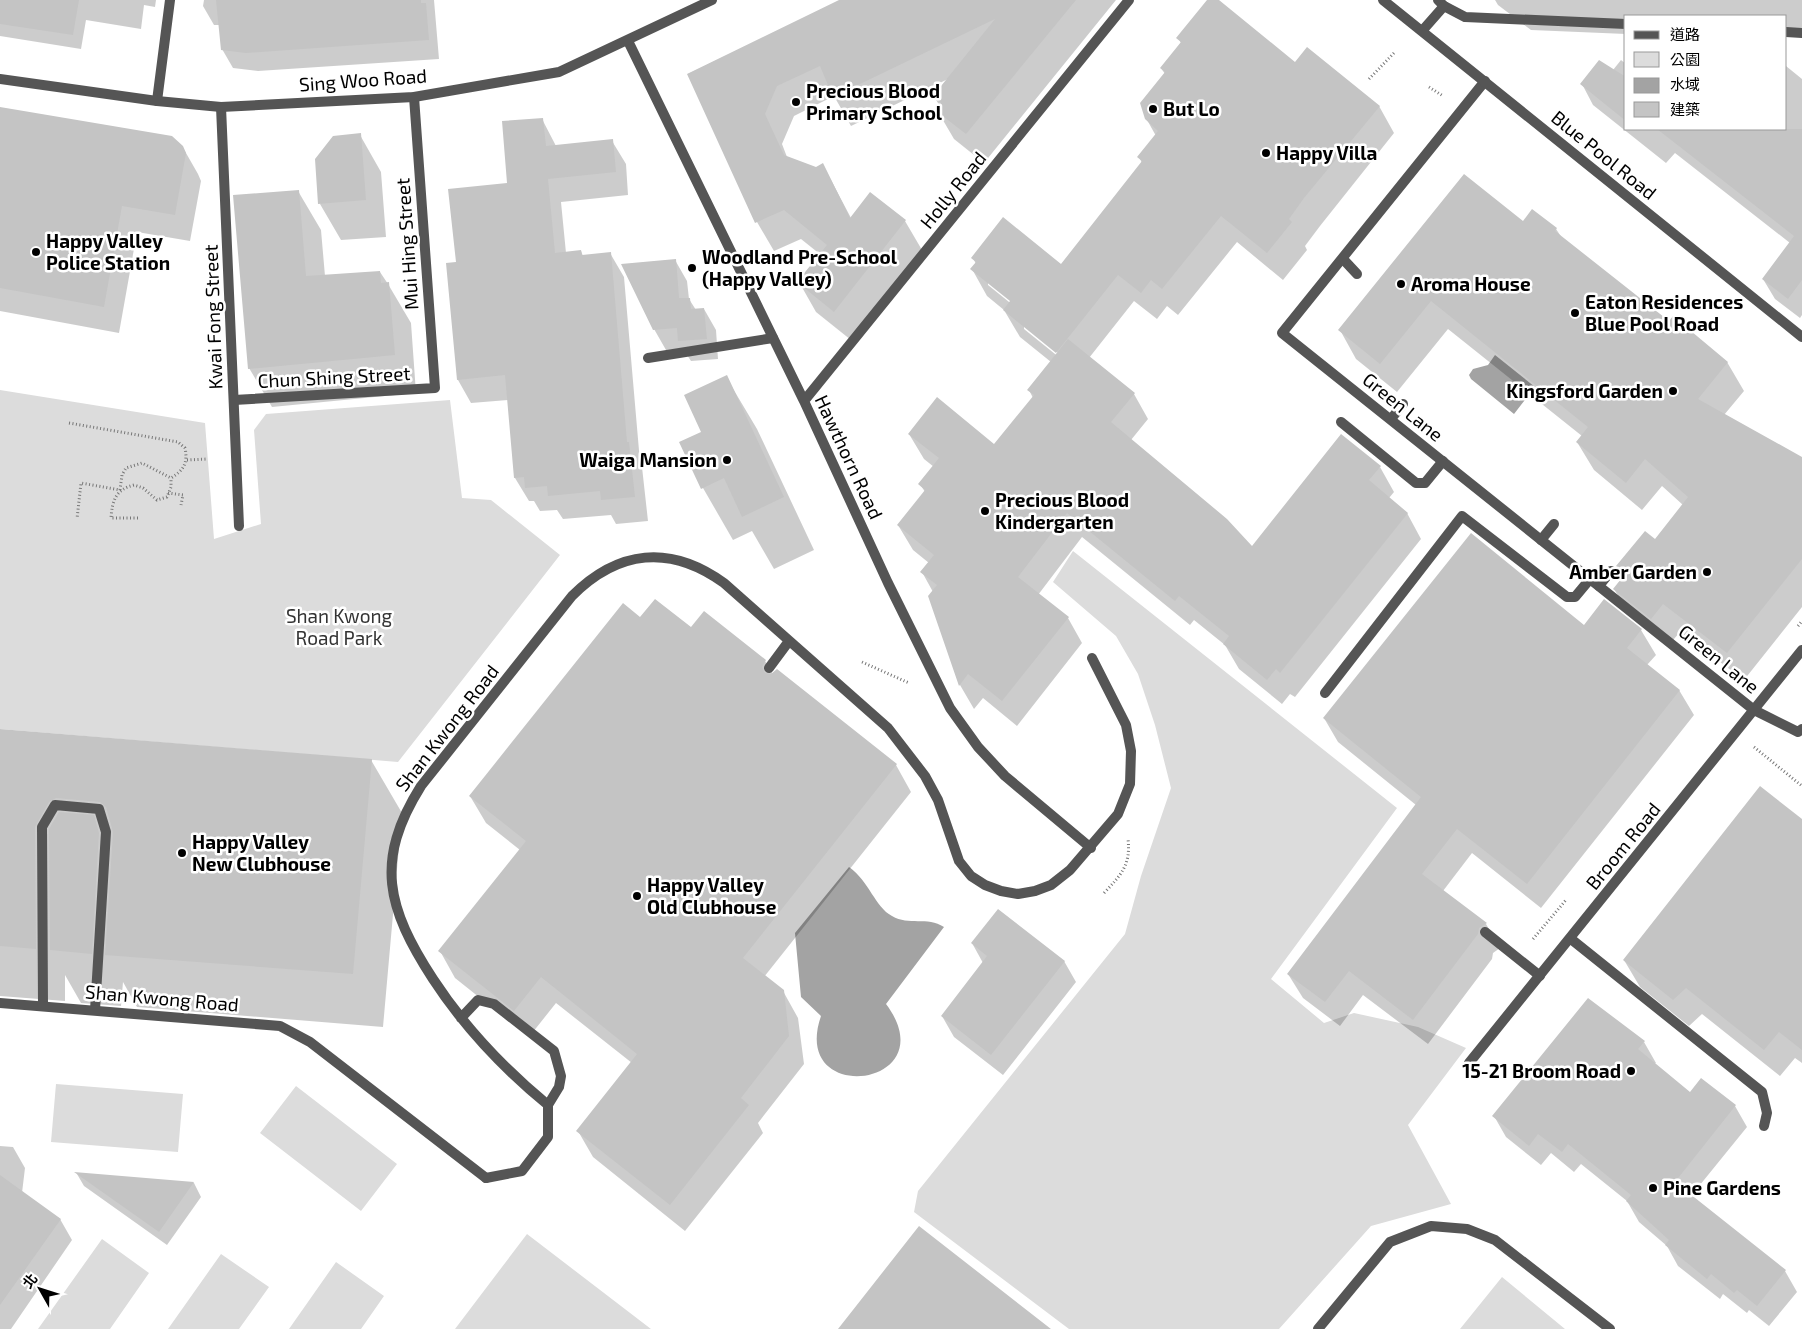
<svg xmlns="http://www.w3.org/2000/svg" width="1802" height="1329" viewBox="0 0 1802 1329" font-family="'Exo 2','Noto Sans TC',sans-serif">
	<style>
		.green { fill: #dcdcdc }
		.water { fill: #a3a3a3 }
		.shadow { fill: #0003; fill-rule: evenodd }
		.building { fill: #c4c4c4 }
		.lines { fill: none; stroke-linecap: round; stroke-linejoin: round }
		.path { stroke: #777; stroke-width: 3; stroke-dasharray: 1 2.5; stroke-linecap: butt }
		.service { stroke: #555; stroke-width: 10 }
		.minor { stroke: #555; stroke-width: 10 }
		.tertiary { stroke: #555; stroke-width: 10 }
		.poi-dot { fill: #000; stroke: #fff; stroke-width: 2 }
		.labels { text-anchor: middle; stroke-width: 5; stroke-linejoin: round; paint-order: stroke }
		.street-label { font-size: 19px; fill: #000; stroke: #fff }
		.poi-label { font-size: 19px; font-weight: bold; fill: #000; stroke: #fff; text-anchor: start }
		.park-label { font-size: 19px; fill: #333; stroke: #fff }
	</style>
	<rect width="100%" height="100%" fill="#fff"/>
	<!-- green -->
	<path class="green" d="M0 390 205 423 214 539 261 524 254 430 266 414 450 400 462 498 491 500 560 555 398 762 0 729Z
		M1073 551 1397 808 1271 979 1324 1023 1354 1013 1418 1027 1466 1048 1408 1125 1451 1204 1371 1226 1279 1329H1069L914 1212 918 1191 1125 934 1141 876 1171 788 1155 725 1138 674 1116 636 1053 582Z
		M56 1084 183 1094 178 1152 51 1142Z
		M296 1086 397 1164 361 1211 260 1133Z
		M527 1234 651 1329H455Z
		M102 1239 149 1273 110 1329H38Z
		M221 1254 269 1287 239 1329H168Z
		M336 1262 384 1296 361 1329H289Z
		M1502 1277 1565 1329H1460Z"/>
	<!-- water -->
	<path class="water" d="M1495 355 1535 387 1514 414 1471 379 1469 375 1473 369 1488 365Z
		M849 867C869 881 875 907 892 916 909 926 927 916 944 927L886 1004C948 1087 789 1108 821 1016L801 997 795 933Z"/>
	<!-- shadow -->
	<path class="shadow" d="M0 0H156L155 7 144 5 141 29 86 20 81 49 0 36Z
		M204 0H434L439 59 258 71 233 68 222 49 220 25H214L203 6Z
		M842 0H1116L984 163 954 139 937 110 940 106 934 97 948 79 851 126 834 96 794 116 782 144 787 157 816 168 823 165 851 218 871 194 905 221 922 250 851 340 816 312 799 282 821 255 801 239 774 251 757 222 688 74Z
		M1208 0H1217L1295 64 1379 106 1394 133 1320 226 1305 246 1307 250 1283 280 1237 242 1178 315 1167 306 1157 319 1134 301 1089 358 1134 394 1148 419 1131 440 1252 548 1380 467 1394 492 1389 498 1407 513 1421 539 1295 697 1290 694 1282 704 1239 669 1225 645 1194 620 1190 625 1082 537 1038 595 1068 618 1082 643 1017 726 983 698 974 709 960 685 930 597 933 592 922 572 929 563 913 550 898 525 925 492 920 484 934 467 924 459 909 434 995 446 1033 398 1029 390 1051 362 1020 337 1004 310 987 296 972 269 976 264 973 258 1061 266 1142 163 1139 157 1156 136 1146 118 1165 74 1161 68 1181 43 1178 38ZM988 281 1016 304 1014 306 988 285ZM1024 326 1062 356 1060 358 1024 329Z
		M1495 0H1802V30H1786V16H1626V34L1531 30 1498 5Z
		M1621 60 1626 64V129H1786V66L1802 79V315L1800 318 1775 299 1763 279 1790 243 1675 153 1666 163 1593 105 1582 84 1613 70Z
		M0 108 182 146 198 174 201 181 190 241 137 232 119 333 0 311Z
		M542 119 556 146 612 141 626 164 628 195 561 202 566 253 581 251 583 256 610 253 624 277 640 462 642 467 648 521 616 524 611 515 563 519 557 510 540 511 534 501H529L515 478 508 400 471 403 458 380 457 263 509 184Z
		M360 135 381 172 386 237 341 240 320 204Z
		M298 191 321 230 325 276 380 272 388 284 411 323 416 393 272 407 249 368Z
		M1533 211 1556 229 1562 238 1669 323 1727 362 1744 391 1724 415 1802 458V607L1744 680 1680 632 1668 646 1631 617 1614 589 1624 577 1617 566 1655 541 1683 505 1662 486 1642 510 1594 470 1577 442 1582 436 1448 329 1397 392 1356 359 1340 330 1523 223Z
		M675 260 687 281 689 299 696 310 704 309 716 330 718 359 691 361 683 349 666 350 654 329Z
		M726 377 757 429 814 550 774 569 752 531 733 540 703 488V433Z
		M1605 601 1641 630 1656 655 1647 665 1679 690 1694 715 1541 908 1472 853 1443 891 1486 924 1500 948 1493 953 1492 959 1428 1044 1363 995 1340 1026 1303 998 1288 974 1416 805 1338 742 1324 718 1584 626Z
		M641 619 691 629 765 661 773 674 896 765 911 792 764 977 783 991 798 1018 804 1064 758 1123 763 1133 685 1231 593 1157 578 1131 632 1063 556 1003 529 1037 455 978 440 951 520 850 486 823 470 796Z
		M0 730 371 760 402 813 383 1027 137 1007 123 982 121 1006 81 1003 65 975V1001L0 996Z
		M1802 821V1063L1795 1058 1780 1076 1702 1014 1689 1026 1640 987 1624 960Z
		M972 943 1064 961 1076 982 1003 1075 954 1037 942 1016 983 963Z
		M1644 1042 1656 1063 1654 1064 1690 1093 1735 1106 1747 1127 1691 1196 1785 1271 1797 1292 1769 1326 1749 1310 1747 1313 1723 1294 1720 1299 1678 1266 1667 1246 1639 1222 1627 1201 1581 1164 1574 1172 1551 1153 1541 1165 1506 1137 1494 1116Z
		M0 1146 13 1147 25 1168 22 1193 60 1219 72 1240 11 1329H0Z
		M77 1174 194 1183 201 1197 167 1245 84 1186Z"/>
	<!-- building -->
	<path class="building" d="M0 0H79L73 35 0 24Z
		M216 0H421V3H426L429 40 246 53 221 50Z
		M839 0H1076L966 134 935 110 941 103 933 96 995 19 833 97 820 66 777 86 765 114 784 155 816 167 823 163 850 218 870 192 906 220 834 312 797 282 827 245 784 210 755 223 687 74Z
		M1207 0H1219L1295 62 1307 47 1380 106 1304 198 1289 219 1292 222 1267 253 1221 216 1162 289 1151 280 1141 293 1118 275 1056 353 1003 310 1010 301 970 269 976 262 971 258 1003 217 1061 264 1142 161 1137 157 1158 131 1145 119 1140 103 1165 72 1160 68 1181 42 1176 38Z
		M1599 60 1626 77V121L1580 84Z
		M0 107 172 136 183 146 186 153 175 215 122 206 104 307 0 288Z
		M543 118 546 146 613 139 616 172 548 179 555 253 581 250 582 255 611 252 627 442H629L635 497 601 500 600 491 548 496 547 486 525 488 524 477 514 478 505 375 457 380 446 263 456 262 448 189 507 183 502 121Z
		M1657 129H1802V280L1788 299 1762 279 1794 236Z
		M361 133 366 200 318 204 315 159 333 136Z
		M1464 174 1523 221 1532 209 1557 228 1555 231 1669 321 1673 316 1728 362 1698 399 1802 457V559L1727 653 1663 604 1651 619 1613 589 1625 574 1616 566 1645 531 1655 539 1688 497 1645 459 1626 483 1576 442 1588 427 1431 301 1380 364 1338 330Z
		M299 190 306 276 380 271 381 283 389 282 395 355 248 369 233 195Z
		M676 259 679 298H690L691 309 704 308 707 339 678 341 677 328 653 330 621 264Z
		M1068 339 1135 393 1111 422 1227 519 1252 546 1341 434 1381 466 1369 480 1408 513 1280 673 1276 669 1267 680 1223 644 1229 636 1179 596 1175 601 1067 513 1018 577 1069 617 1002 701 968 674 959 686 928 596 937 585 920 572 934 555 897 525 925 490 918 484 939 458 908 434 937 397 994 444 1034 395 1027 390Z
		M727 375 784 497 742 517 724 478 701 489 679 442 701 432 684 395Z
		M1471 533 1584 625 1604 599 1642 629 1627 648 1680 690 1527 884 1457 829 1422 874 1487 923 1479 928 1478 934 1413 1020 1349 971 1325 1002 1287 974 1421 797 1323 718Z
		M655 599 691 627 704 611 766 660 762 667 765 673 771 674 777 669 897 764 743 958 784 990 789 1036 741 1098 749 1105 670 1205 576 1131 637 1054 541 977 514 1011 438 951 526 841 469 796 623 603 640 617Z
		M0 729 372 759 353 974 105 955 113 832 106 807 100 802 56 798 49 802 35 827 36 949 0 946Z
		M1760 786 1802 819V1050L1779 1032 1764 1050 1686 988 1673 1000 1623 960Z
		M59 812 94 815 99 833 92 954 50 950 49 829Z
		M998 909 1065 961 991 1055 941 1016 987 956 971 943Z
		M1588 998 1645 1041 1638 1049 1690 1092 1701 1078 1736 1105 1675 1182 1786 1270 1757 1306 1737 1290 1734 1293 1711 1274 1707 1279 1665 1245 1669 1240 1626 1201 1631 1195 1568 1144 1562 1152 1538 1134 1529 1146 1492 1116Z
		M74 1172 194 1182 159 1232Z
		M0 1175 61 1219 0 1305Z
		M919 1226 1051 1329H838Z"/>
	<g class="lines">
		<!-- path -->
		<path class="path" d="M1369 79 1394 53
			M1429 87 1443 96
			M69 423 178 442 185 448C188 463 184 470 171 478L142 463 126 468 122 475 120 490 81 483 77 519
			M187 460 208 459
			M168 493 183 495 181 505
			M138 518H111C112 501 116 489 134 485L143 488 157 500 167 497 171 487V478
			M1798 626 1802 621
			M862 662 909 683
			M1754 747 1802 786
			M1104 893C1121 875 1131 865 1128 839
			M1533 939 1566 900"/>
		<!-- service -->
		<path class="service" d="M1438 0 1444 6 1465 17 1626 24
			M1786 32 1802 33
			M1343 259 1357 274
			M648 358 773 338
			M1391 419 1403 404
			M1341 422 1416 483H1425L1443 461
			M1541 540 1554 524
			M1599 586 1611 571
			M769 668 789 641
			M1325 693 1462 516 1567 597H1575L1590 579
			M1754 710 1798 732 1802 729
			M1485 932 1540 976
			M1571 939 1762 1092 1767 1113 1764 1126
			M43 1006 42 827 55 805 99 809 106 832 95 1010
			M461 1018 478 1000 494 1004 554 1051 561 1076 559 1087 548 1105
			M486 1178 522 1171 548 1137V1105C503 1068 465 1028 433 979 387 908 374 861 421 786L572 596C618 550 670 544 724 583L888 728 925 776 938 800 959 861 971 876 985 885 1001 891 1018 894 1035 891 1051 885 1070 870 1118 814 1130 784 1131 751 1126 725 1092 658
			M1318 1329 1390 1242 1431 1226 1467 1229 1495 1240 1610 1329"/>
		<!-- minor -->
		<path class="minor" d="M628 41 804 401 888 583 950 708 978 747 1005 776 1091 848
			M1485 81 1282 333 1754 710
			M157 101 170 0
			M221 107 239 526
			M234 400 435 388 414 97
			M804 401 1129 0
			M0 1003 280 1026 310 1042 486 1178
			M1469 1063 1802 650"/>
		<!-- tertiary -->
		<path class="tertiary" d="M1383 0 1802 337
			M1422 31 1444 6
			M0 79 157 101 221 107 414 97 559 72 712 0"/>
	</g>
	<!-- markers -->
	<g class="poi-dot">
		<circle cx="796" cy="102" r="5"/>
		<circle cx="1153" cy="109" r="5"/>
		<circle cx="1266" cy="153" r="5"/>
		<circle cx="36" cy="252" r="5"/>
		<circle cx="692" cy="268" r="5"/>
		<circle cx="1401" cy="284" r="5"/>
		<circle cx="1575" cy="313" r="5"/>
		<circle cx="1673" cy="391" r="5"/>
		<circle cx="727" cy="460" r="5"/>
		<circle cx="985" cy="511" r="5"/>
		<circle cx="1707" cy="572" r="5"/>
		<circle cx="182" cy="853" r="5"/>
		<circle cx="637" cy="896" r="5"/>
		<circle cx="1631" cy="1071" r="5"/>
		<circle cx="1653" cy="1188" r="5"/>
	</g>
	<g class="labels">
		<!-- street labels -->
		<g class="street-label">
			<text transform="translate(363 80) rotate(-4)" y="7">Sing Woo Road</text>
			<text transform="translate(1604 155) rotate(39)" y="7">Blue Pool Road</text>
			<text transform="translate(953 190) rotate(-51)" y="7">Holly Road</text>
			<text transform="translate(407 244) rotate(-94)" y="7">Mui Hing Street</text>
			<text transform="translate(213 317) rotate(-92)" y="7">Kwai Fong Street</text>
			<text transform="translate(334 377) rotate(-3)" y="7">Chun Shing Street</text>
			<text transform="translate(1403 407) rotate(39)" y="7">Green Lane</text>
			<text transform="translate(849 457) rotate(65)" y="7">Hawthorn Road</text>
			<text transform="translate(1719 659) rotate(39)" y="7">Green Lane</text>
			<text transform="translate(447 728) rotate(-52)" y="7">Shan Kwong Road</text>
			<text transform="translate(1623 846) rotate(-51)" y="7">Broom Road</text>
			<text transform="translate(162 998) rotate(5)" y="7">Shan Kwong Road</text>
		</g>
		<!-- poi labels -->
		<g class="poi-label">
			<text x="806" y="98">Precious Blood<tspan x="806" dy="22">Primary School</tspan></text>
			<text x="1163" y="116">But Lo</text>
			<text x="1276" y="160">Happy Villa</text>
			<text x="46" y="248">Happy Valley<tspan x="46" dy="22">Police Station</tspan></text>
			<text x="702" y="264">Woodland Pre-School<tspan x="702" dy="22">(Happy Valley)</tspan></text>
			<text x="1411" y="291">Aroma House</text>
			<text x="1585" y="309">Eaton Residences<tspan x="1585" dy="22">Blue Pool Road</tspan></text>
			<text x="1663" y="398" text-anchor="end">Kingsford Garden</text>
			<text x="717" y="467" text-anchor="end">Waiga Mansion</text>
			<text x="995" y="507">Precious Blood<tspan x="995" dy="22">Kindergarten</tspan></text>
			<text x="1697" y="579" text-anchor="end">Amber Garden</text>
			<text x="192" y="849">Happy Valley<tspan x="192" dy="22">New Clubhouse</tspan></text>
			<text x="647" y="892">Happy Valley<tspan x="647" dy="22">Old Clubhouse</tspan></text>
			<text x="1621" y="1078" text-anchor="end">15-21 Broom Road</text>
			<text x="1663" y="1195">Pine Gardens</text>
		</g>
		<!-- park labels -->
		<g class="park-label">
			<text x="339" y="623">Shan Kwong<tspan x="339" dy="22">Road Park</tspan></text>
		</g>
	</g>
	<!-- legend -->
	<rect x="1624" y="15" width="162" height="115" fill="#ffffff" stroke="#999999"/>
	<rect x="1634" y="31" width="25" height="8" fill="#555555" stroke="#999999"/>
	<text x="1670" y="40" font-size="15" fill="#000000">道路</text>
	<rect x="1634" y="52" width="25" height="15" fill="#dcdcdc" stroke="#999999"/>
	<text x="1670" y="65" font-size="15" fill="#000000">公園</text>
	<rect x="1634" y="78" width="25" height="15" fill="#a3a3a3" stroke="#999999"/>
	<text x="1670" y="90" font-size="15" fill="#000000">水域</text>
	<rect x="1634" y="102" width="25" height="15" fill="#c4c4c4" stroke="#999999"/>
	<text x="1670" y="115" font-size="15" fill="#000000">建築</text>
	<!-- north arrow -->
	<g transform="translate(40 1289) rotate(309)" stroke="#ffffff" stroke-width="4" paint-order="stroke">
	<path d="M0-4L9 19L0 12L-9 19Z" fill="#000000"/>
	<text y="-8" font-size="14" font-weight="bold" text-anchor="middle" fill="#000000">北</text>
	</g>
</svg>
